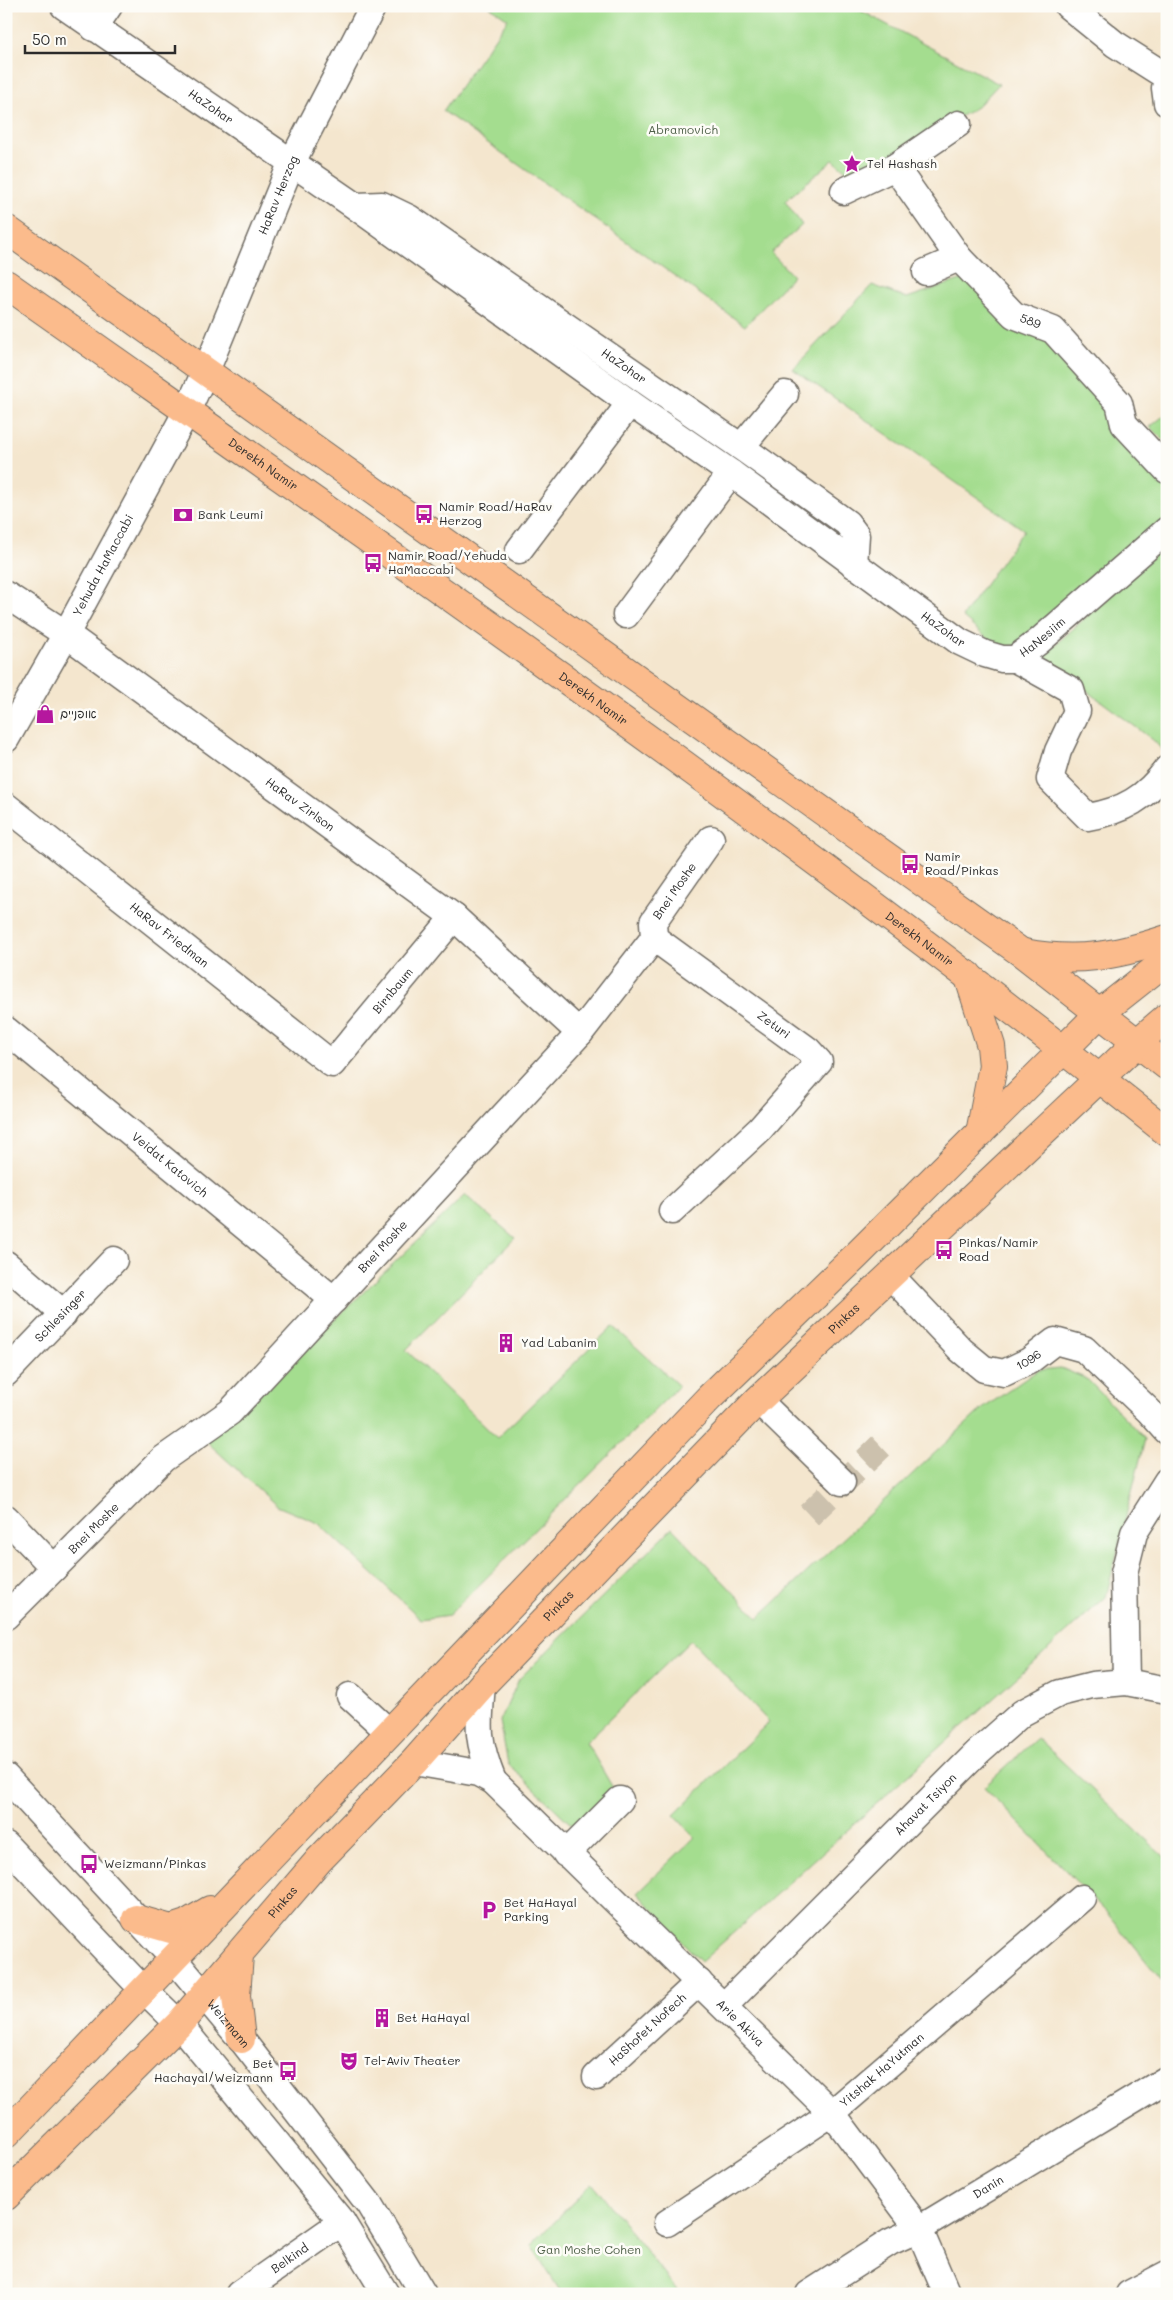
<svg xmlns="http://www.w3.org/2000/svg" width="1173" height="2300" viewBox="0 0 1173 2300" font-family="Mali,'Playpen Sans Hebrew',sans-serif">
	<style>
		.green { fill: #a4dd8f; stroke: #68845d }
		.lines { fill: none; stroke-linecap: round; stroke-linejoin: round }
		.minor-tunnel { stroke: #ccc1ad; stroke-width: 26; stroke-dasharray: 26 13; stroke-linecap: butt }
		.minor-casing { stroke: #716c64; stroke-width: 29 }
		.major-casing { stroke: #716c64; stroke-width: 30 }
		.minor { stroke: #fff; stroke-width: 26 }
		.major { stroke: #fbbb8c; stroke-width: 28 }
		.labels { text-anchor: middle; stroke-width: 5; stroke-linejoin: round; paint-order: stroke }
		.street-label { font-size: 12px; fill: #2b2b2b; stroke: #fdfcf7 }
		.park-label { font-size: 12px; fill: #4f6049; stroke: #fdfcf7 }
		.poi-label { font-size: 12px; fill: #2b2b2b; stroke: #fdfcf7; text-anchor: start }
	</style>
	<rect width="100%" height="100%" fill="#fdfcf7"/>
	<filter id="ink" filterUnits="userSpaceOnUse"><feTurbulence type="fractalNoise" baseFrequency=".02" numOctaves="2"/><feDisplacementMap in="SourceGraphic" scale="10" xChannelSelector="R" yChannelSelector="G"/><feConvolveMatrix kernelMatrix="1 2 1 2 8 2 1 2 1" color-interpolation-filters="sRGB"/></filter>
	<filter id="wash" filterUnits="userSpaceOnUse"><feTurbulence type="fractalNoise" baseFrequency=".0096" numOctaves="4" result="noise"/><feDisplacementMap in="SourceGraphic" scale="20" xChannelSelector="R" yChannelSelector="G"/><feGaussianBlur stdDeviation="1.12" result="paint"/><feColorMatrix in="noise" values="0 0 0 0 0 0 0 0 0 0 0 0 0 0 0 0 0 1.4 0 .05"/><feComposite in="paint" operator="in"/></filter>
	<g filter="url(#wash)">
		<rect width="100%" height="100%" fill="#f4e6ce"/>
		<!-- green -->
		<path class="green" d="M489 6H852L999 84 977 107 878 163 852 176 833 160 785 201 802 225 771 253 793 276 745 326 443 111 508 19Z
			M966 278 1063 353 1108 405 1115 424 1167 485V517L1164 521 1016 645C996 651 977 629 962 617L1024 530 793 369 872 285 907 298Z
			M1167 413V444L1150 427Z
			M1167 544V755L1153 740 1042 657Z
			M465 1195 515 1238 406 1350 497 1438 613 1326 679 1386 449 1615 421 1619 318 1523 277 1506 207 1442Z
			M1061 1368 1087 1379 1145 1439 1106 1597 701 1962 637 1893 695 1837 674 1815 769 1722 691 1640 586 1742 613 1788 575 1828 508 1764 500 1721 519 1679 672 1528 758 1618 981 1410 1038 1370Z
			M1037 1738 1167 1859V1987L1107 1913 984 1787Z
			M592 2183 680 2294H562L531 2245Z"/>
	</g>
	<g filter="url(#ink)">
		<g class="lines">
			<!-- minor-tunnel -->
			<path class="minor-tunnel" d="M809 1515 881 1446"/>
			<!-- minor casing -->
			<g class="minor-casing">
				<g id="minor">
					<path id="s1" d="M64 6 355 206 630 403 731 473 960 642 985 654 1002 659H1015L1071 690 1077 711 1058 751 1050 779 1088 817C1123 811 1146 798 1167 769"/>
					<path d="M1068 6 1115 44 1167 77"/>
					<path d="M94 28 109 6"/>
					<path d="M1167 83 1165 88 1167 103"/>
					<path id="s2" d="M895 167 959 258 1014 315 1053 330 1119 403 1124 424 1167 470"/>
					<path d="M844 191 895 167 958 124"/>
					<path id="s3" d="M357 206 382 205 409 218 741 447 847 523 856 535 854 565"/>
					<path d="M926 272 959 258"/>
					<path d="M741 447 785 394"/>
					<path d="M519 550 630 403"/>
					<path id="s4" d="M6 595 66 634 454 917 580 1033"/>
					<path d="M626 615 731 473"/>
					<path id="s5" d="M1015 659 1038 642 1167 530"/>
					<path id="s6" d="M6 739 66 634 187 411 211 359 291 164 373 6"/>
					<path id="s7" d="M6 806 332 1064 454 917"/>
					<path id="s8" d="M654 938 808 1050 819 1062 760 1129 672 1211"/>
					<path id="s9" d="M6 1030 334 1300"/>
					<path d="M6 1264 64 1314"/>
					<path id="s10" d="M891 1276 961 1350 984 1369 1004 1373 1029 1361 1055 1341 1084 1349 1149 1411 1167 1431"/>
					<path id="s11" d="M6 1373 114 1260"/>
					<path d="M758 1400 842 1482"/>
					<path d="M6 1518 54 1568"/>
					<path id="s12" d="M6 1616 163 1459 230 1412 580 1033 654 938 653 922 711 839"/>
					<path d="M1126 1682 1124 1573 1134 1533 1167 1481"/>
					<path d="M482 1685C478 1728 477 1741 493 1781"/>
					<path d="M350 1696 389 1732"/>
					<path id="s13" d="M414 1762 478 1773 493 1781 832 2113 919 2229 947 2294"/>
					<path id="s14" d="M6 1777 173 1958 241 2039 369 2204 423 2294"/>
					<path d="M6 1845 133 1979 179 2024 342 2222 386 2294"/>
					<path d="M566 1854 620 1800"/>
					<path id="s15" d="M724 2006 978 1752 1022 1713 1060 1693 1092 1685 1126 1682 1167 1690"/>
					<path id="s16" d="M596 2077 699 1982"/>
					<path id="s17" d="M667 2223 832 2113 1082 1898"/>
					<path id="s18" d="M239 2294 342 2222"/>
					<path id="s19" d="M809 2294 890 2242 919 2229 1167 2079"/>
					<path d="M1129 2294 1167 2274"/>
				</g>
			</g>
			<!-- major casing -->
			<g class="major-casing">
				<g id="major">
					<path d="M6 229 1022 953 1167 1066"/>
					<path id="s20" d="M6 284C398 560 793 832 1167 1132"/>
					<path d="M1024 953C1077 963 1115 956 1167 939"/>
					<path d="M968 975 991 1046 993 1066 980 1133"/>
					<path d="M136 1919 171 1929 186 1924 210 1910"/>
					<path d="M239 1955 236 1996 241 2039"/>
					<path d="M6 2134 709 1398 857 1255 1100 1013 1167 960"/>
					<path id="s21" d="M6 2196 179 2024 319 1860 414 1762 482 1685 758 1400 1138 1042 1167 1017"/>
				</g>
			</g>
			<!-- minor -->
			<use href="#minor" class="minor"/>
			<!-- major -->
			<use href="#major" class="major"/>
		</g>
	</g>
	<!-- icons -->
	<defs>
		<g id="sight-bare" transform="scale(1.5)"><path d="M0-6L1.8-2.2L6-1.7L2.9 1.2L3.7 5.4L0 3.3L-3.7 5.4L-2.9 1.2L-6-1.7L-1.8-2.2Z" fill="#b5179e" stroke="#fdfcf7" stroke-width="2.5" paint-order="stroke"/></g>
		<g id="bus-bare" transform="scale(1.5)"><path d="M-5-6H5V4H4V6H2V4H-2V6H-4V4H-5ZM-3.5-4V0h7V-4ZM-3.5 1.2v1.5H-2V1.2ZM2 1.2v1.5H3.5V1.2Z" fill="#b5179e" stroke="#fdfcf7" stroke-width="2.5" paint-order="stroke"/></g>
		<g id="bank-bare" transform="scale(1.5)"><path d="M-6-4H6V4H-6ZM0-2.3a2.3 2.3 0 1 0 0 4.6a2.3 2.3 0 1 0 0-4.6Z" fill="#b5179e" stroke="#fdfcf7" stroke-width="2.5" paint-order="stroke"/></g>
		<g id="shop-bare" transform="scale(1.5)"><path d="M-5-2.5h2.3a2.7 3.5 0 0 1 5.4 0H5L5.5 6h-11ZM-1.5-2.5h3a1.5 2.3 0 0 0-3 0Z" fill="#b5179e" stroke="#fdfcf7" stroke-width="2.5" paint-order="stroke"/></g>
		<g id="building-bare" transform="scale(1.5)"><path d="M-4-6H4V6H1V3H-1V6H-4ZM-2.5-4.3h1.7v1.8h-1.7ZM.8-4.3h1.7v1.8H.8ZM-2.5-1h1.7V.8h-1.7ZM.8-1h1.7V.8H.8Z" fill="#b5179e" stroke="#fdfcf7" stroke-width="2.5" paint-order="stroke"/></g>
		<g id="parking-bare" transform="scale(1.5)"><path d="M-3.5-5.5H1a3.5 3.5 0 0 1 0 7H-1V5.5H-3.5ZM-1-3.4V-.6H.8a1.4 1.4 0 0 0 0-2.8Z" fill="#b5179e" stroke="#fdfcf7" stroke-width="2.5" paint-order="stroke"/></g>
		<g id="theatre-bare" transform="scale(1.5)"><path d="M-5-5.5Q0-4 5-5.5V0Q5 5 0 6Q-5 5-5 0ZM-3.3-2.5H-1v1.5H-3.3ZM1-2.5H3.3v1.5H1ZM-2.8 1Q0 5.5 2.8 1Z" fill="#b5179e" stroke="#fdfcf7" stroke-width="2.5" paint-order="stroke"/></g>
	</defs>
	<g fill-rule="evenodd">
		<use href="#sight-bare" x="852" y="164"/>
		<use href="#bus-bare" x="424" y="514"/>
		<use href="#bank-bare" x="183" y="515"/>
		<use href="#bus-bare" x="373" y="563"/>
		<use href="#shop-bare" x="45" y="714"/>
		<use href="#bus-bare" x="910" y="864"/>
		<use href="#bus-bare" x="944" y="1250"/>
		<use href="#building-bare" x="506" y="1343"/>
		<use href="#bus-bare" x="89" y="1864"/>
		<use href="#parking-bare" x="489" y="1910"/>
		<use href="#building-bare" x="382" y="2018"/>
		<use href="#theatre-bare" x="349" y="2061"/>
		<use href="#bus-bare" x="288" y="2071"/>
	</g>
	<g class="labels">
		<!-- street labels -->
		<g class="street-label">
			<text dy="4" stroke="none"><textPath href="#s1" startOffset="178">HaZohar</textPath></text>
			<text dy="4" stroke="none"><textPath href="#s6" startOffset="609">HaRav Herzog</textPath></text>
			<text dy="4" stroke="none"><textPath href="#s2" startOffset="208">589</textPath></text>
			<text dy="4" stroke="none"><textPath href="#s3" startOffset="316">HaZohar</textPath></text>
			<text dy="4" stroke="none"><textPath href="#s20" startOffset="314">Derekh Namir</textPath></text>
			<text dy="4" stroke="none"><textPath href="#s6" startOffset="199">Yehuda HaMaccabi</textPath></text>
			<text dy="4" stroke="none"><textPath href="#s1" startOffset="1078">HaZohar</textPath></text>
			<text dy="4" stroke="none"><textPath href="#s5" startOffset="35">HaNesiim</textPath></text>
			<text dy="4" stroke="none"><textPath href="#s20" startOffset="719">Derekh Namir</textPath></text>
			<text dy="4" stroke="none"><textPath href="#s4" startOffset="361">HaRav Zirlson</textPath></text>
			<text dy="4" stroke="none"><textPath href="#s12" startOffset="994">Bnei Moshe</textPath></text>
			<text dy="4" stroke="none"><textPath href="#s7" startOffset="208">HaRav Friedman</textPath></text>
			<text dy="4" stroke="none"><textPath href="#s20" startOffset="1124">Derekh Namir</textPath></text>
			<text dy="4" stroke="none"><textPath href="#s7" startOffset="511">Birnbaum</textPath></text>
			<text dy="4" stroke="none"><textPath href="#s8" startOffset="148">Zeturi</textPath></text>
			<text dy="4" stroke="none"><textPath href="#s9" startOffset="212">Veidat Katovich</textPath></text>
			<text dy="4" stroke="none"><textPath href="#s12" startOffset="529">Bnei Moshe</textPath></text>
			<text dy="4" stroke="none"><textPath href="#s11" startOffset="79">Schlesinger</textPath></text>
			<text dy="4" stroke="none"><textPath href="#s21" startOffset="1214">Pinkas</textPath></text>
			<text dy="4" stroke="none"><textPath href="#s10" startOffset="180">1096</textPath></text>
			<text dy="4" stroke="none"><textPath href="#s12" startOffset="124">Bnei Moshe</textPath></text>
			<text dy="4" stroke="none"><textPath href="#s21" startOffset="809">Pinkas</textPath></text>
			<text dy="4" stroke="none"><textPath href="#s15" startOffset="285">Ahavat Tsiyon</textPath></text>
			<text dy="4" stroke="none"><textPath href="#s21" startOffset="404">Pinkas</textPath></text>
			<text dy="4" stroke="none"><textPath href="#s13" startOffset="428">Arie Akiva</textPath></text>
			<text dy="4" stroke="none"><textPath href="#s14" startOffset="332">Weizmann</textPath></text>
			<text dy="4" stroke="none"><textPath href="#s16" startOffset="70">HaShofet Nofech</textPath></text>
			<text dy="4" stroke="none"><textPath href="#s17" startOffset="264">Yitshak HaYutman</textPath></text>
			<text dy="4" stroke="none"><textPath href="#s19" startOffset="209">Danin</textPath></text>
			<text dy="4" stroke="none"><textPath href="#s18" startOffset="62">Belkind</textPath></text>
		</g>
		<!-- park labels -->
		<g class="park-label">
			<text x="683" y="134">Abramovich</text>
			<text x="589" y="2254">Gan Moshe Cohen</text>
		</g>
		<!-- poi labels -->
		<g class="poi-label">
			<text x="867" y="168">Tel Hashash</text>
			<text x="439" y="511">Namir Road/HaRav<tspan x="439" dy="14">Herzog</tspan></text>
			<text x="198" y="519">Bank Leumi</text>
			<text x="388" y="560">Namir Road/Yehuda<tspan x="388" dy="14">HaMaccabi</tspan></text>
			<text x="60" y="718">אופניים</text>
			<text x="925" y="861">Namir<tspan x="925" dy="14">Road/Pinkas</tspan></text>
			<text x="959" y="1247">Pinkas/Namir<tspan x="959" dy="14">Road</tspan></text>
			<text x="521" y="1347">Yad Labanim</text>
			<text x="104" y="1868">Weizmann/Pinkas</text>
			<text x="504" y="1907">Bet HaHayal<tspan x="504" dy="14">Parking</tspan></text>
			<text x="397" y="2022">Bet HaHayal</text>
			<text x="364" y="2065">Tel-Aviv Theater</text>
			<text x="273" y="2068" text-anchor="end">Bet<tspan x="273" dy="14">Hachayal/Weizmann</tspan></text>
		</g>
	</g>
	<!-- margin -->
	<rect width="1173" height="2300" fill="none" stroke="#fdfcf7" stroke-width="25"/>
	<!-- scale -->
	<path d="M25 45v8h150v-8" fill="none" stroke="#2b2b2b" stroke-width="2.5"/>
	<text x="32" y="45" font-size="15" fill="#2b2b2b" stroke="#fdfcf7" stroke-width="4" paint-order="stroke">50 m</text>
</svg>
